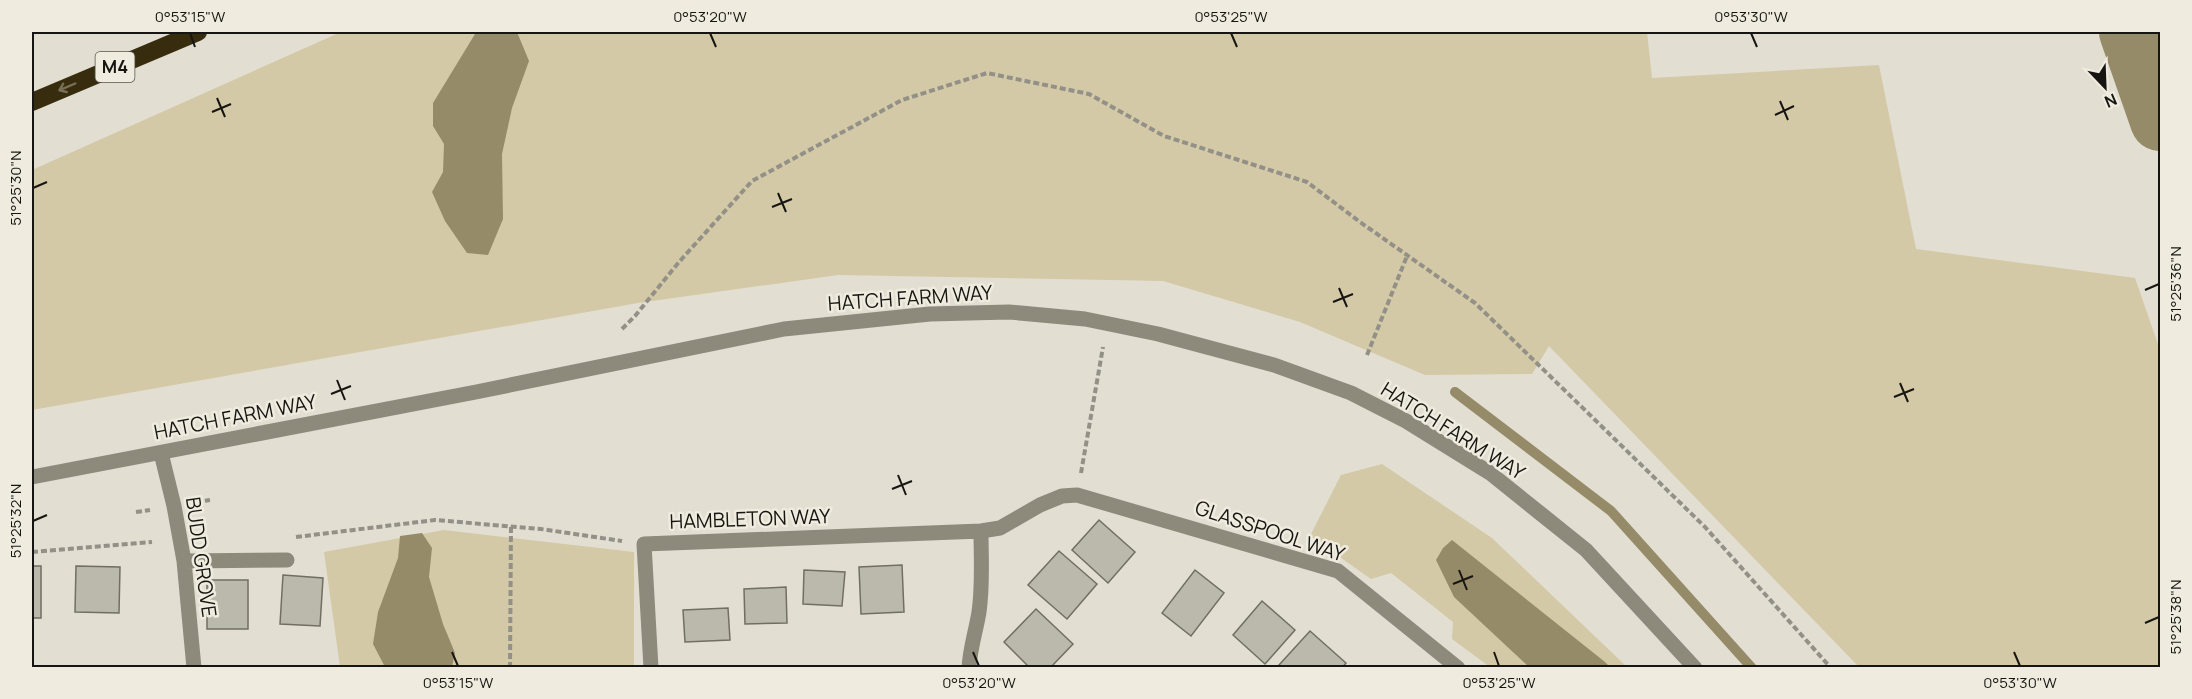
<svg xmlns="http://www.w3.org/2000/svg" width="2192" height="699" viewBox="0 0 2192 699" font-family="Manrope,sans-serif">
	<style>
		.green { fill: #d4c9a6 }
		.water { fill: #958b69 }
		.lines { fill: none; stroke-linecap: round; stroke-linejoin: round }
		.stream { stroke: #958b69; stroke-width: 10 }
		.river { stroke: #958b69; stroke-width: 60 }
		.building { fill: #bbb8ac; stroke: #716e64; stroke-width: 1.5 }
		.path { stroke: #939087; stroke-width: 4; stroke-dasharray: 6 3; stroke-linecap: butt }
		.minor { stroke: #8e8a7b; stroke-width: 15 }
		.highway { stroke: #372d0e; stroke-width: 18 }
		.oneway { stroke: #777057 }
		.ticks { fill: none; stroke: #161511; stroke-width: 2 }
		.labels { text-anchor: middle; stroke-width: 5; stroke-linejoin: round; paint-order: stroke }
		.shield { fill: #efebdf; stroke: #57554f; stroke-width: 1.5 }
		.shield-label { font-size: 18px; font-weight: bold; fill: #161511 }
		.street-label { font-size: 20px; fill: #161511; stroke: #efebdf }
		.neatline { fill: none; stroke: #161511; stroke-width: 2 }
		.ticks-label { font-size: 15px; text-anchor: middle; fill: #161511 }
	</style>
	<rect width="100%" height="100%" fill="#e2ded2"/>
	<!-- green -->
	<path class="green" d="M341 32H1647L1652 78 1879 65 1916 249 2135 278 2160 350V667H1859L1549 346 1532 374 1425 375 1300 322 1163 281 838 275 638 303 32 410V170Z
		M1382 464 1492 538 1627 667H1490L1452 639 1453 622 1391 573 1371 579 1310 536 1341 475Z
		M444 530 634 552V667H340L324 552Z"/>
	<!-- water -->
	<path class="water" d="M479 32H517L529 61 512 108 502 154 503 219 488 255 467 253 445 221 432 192 443 172 444 144 433 126V103L475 34Z
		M422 533 432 548 429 577 443 624 455 653 452 667H385L373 644 378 612 398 558 400 536Z
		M1452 540 1605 662 1610 667H1529L1454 597 1436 560 1443 548Z"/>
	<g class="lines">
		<!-- stream -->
		<path class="stream" d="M1455 392 1611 511 1752 668"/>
		<!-- river -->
		<path class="river" d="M2129 32 2160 121"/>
	</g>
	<!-- building -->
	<path class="building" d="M1099 520 1135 552 1108 583 1072 550Z
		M1059 551 1097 584 1067 619 1028 585Z
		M902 565 904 612 861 614 859 567Z
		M32 566H41V618H32Z
		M76 566 120 567 119 613 75 612Z
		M804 570 845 572 842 606 803 604Z
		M1195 570 1224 593 1191 636 1162 613Z
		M283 575 323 578 320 626 280 624Z
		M207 580H248V629H207Z
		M786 587 787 623 745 624 744 589Z
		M1262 601 1295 630 1265 664 1233 635Z
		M728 608 730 640 685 642 683 610Z
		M1036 609 1073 644 1050 668H1030L1004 642Z
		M1310 631 1346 663 1342 668H1282L1279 665Z"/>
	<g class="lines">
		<!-- path -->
		<path class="path" d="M622 329 635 316 679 262 752 181 902 100 987 73 1089 94 1164 136 1307 182 1360 222 1475 303 1705 527 1831 668
			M1367 355 1407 256
			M1081 473 1103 347
			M196 502 210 500
			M136 512 150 510
			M296 537 435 520 541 529 622 541
			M32 552 152 542
			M510 668 511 526"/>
		<!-- minor -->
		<path class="minor" d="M161 453 174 506 184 561 194 668
			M32 477 476 392 784 329 930 314 1009 312 1085 319 1158 334 1274 365 1351 393 1406 421 1490 473 1586 550 1695 668
			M184 561 287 560
			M651 668 644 544 981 531 1000 528 1040 505 1062 496 1077 495 1338 571 1458 668
			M969 668C970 648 976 631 979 612 983 585 981 558 981 531"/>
		<!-- highway -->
		<path class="highway" d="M32 102 198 32"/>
	</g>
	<!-- one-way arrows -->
	<defs><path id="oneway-shaft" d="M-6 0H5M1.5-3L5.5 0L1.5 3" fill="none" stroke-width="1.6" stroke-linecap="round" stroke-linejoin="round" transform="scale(1.5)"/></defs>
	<use class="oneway" href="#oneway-shaft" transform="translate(67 87) rotate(157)"/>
	<!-- ticks -->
	<path class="ticks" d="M190 33 195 47M710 33 716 47M1231 33 1237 47M1751 33 1757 47M217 98 225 117M1780 101 1788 120M212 112 231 104M1775 115 1794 106M33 188 47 182M778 193 786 212M772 207 792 199M1339 288 1347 307M2145 290 2159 284M1333 302 1353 294M337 380 345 400M1900 383 1908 402M331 394 351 386M1894 397 1914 389M898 475 906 495M892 489 912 481M33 521 47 515M1459 570 1467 590M1453 584 1473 576M2145 623 2159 617M452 652 458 666M973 652 979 666M1494 652 1499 666M2014 652 2020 666"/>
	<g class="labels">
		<!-- shield labels -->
		<rect class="shield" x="95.5" y="52" width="39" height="30" rx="4.5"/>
		<g class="shield-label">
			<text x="115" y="73">M4</text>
		</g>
		<!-- street labels -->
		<g class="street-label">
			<text transform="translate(910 298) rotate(-4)" y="7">HATCH FARM WAY</text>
			<text transform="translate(235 417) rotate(-11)" y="7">HATCH FARM WAY</text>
			<text transform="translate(1453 431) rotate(32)" y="7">HATCH FARM WAY</text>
			<text transform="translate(750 519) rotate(-2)" y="7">HAMBLETON WAY</text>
			<text transform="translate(1270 531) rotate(18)" y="7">GLASSPOOL WAY</text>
			<text transform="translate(201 557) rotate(82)" y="7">BUDD GROVE</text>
		</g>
	</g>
	<!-- border -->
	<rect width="2192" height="699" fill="none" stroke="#efebdf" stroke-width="66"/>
	<!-- north arrow -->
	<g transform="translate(2105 87) rotate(157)" stroke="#efebdf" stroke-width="4.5" paint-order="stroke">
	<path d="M0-4.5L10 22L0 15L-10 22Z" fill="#161511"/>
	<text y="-9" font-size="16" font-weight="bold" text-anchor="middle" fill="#161511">N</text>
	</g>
	<rect x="33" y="33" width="2126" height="633" class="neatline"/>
	<g class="ticks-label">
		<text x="190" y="22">0°53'15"W</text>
		<text x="710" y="22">0°53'20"W</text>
		<text x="1231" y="22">0°53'25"W</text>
		<text x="1751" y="22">0°53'30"W</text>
		<text transform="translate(16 188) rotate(-90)" y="5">51°25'30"N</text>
		<text transform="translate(2176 284) rotate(-90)" y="5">51°25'36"N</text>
		<text transform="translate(16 521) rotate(-90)" y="5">51°25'32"N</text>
		<text transform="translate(2176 617) rotate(-90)" y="5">51°25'38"N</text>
		<text x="458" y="688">0°53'15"W</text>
		<text x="979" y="688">0°53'20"W</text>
		<text x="1499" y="688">0°53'25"W</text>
		<text x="2020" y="688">0°53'30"W</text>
	</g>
</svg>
